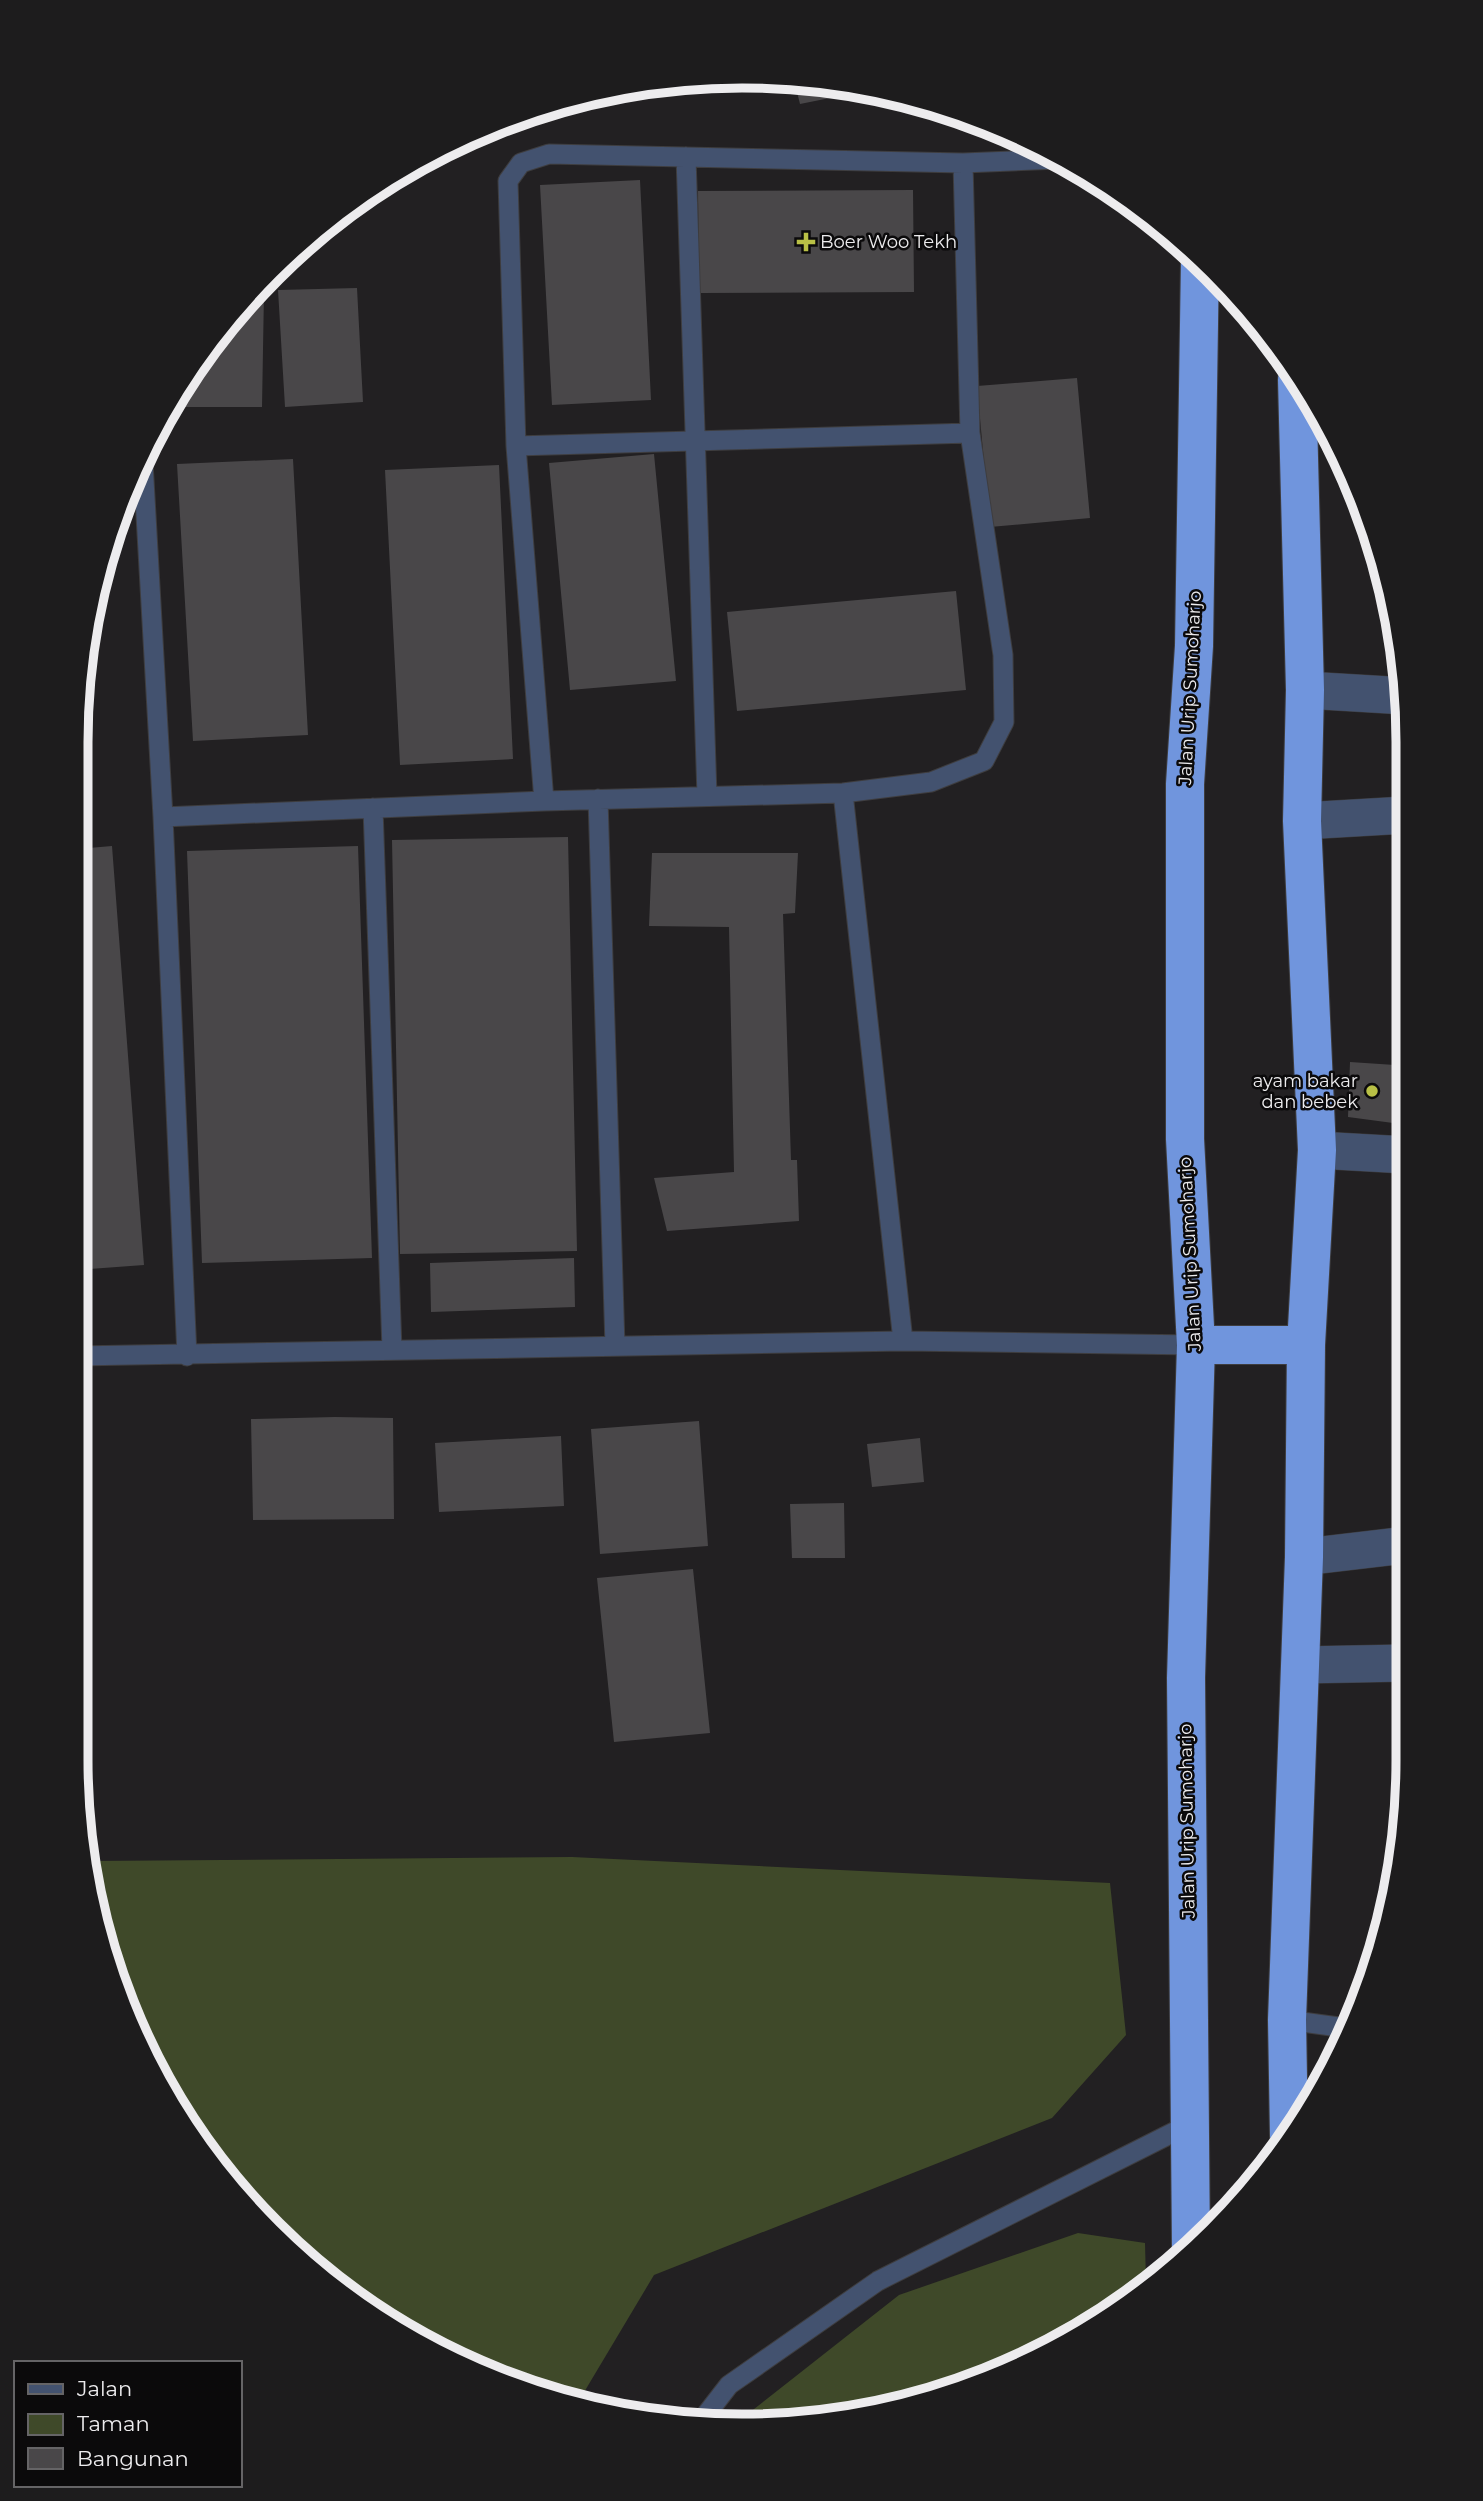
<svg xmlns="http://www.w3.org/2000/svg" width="1483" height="2501" viewBox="0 0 1483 2501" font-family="Montserrat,sans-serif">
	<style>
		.green { fill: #3f4929 }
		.building { fill: #494749 }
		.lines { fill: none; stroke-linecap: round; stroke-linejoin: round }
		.lane-casing { stroke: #3e3d3f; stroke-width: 21 }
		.street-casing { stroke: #3e3d3f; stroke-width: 38 }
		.highway-casing { stroke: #3e3d3f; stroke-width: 40 }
		.lane { stroke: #43526f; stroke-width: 19 }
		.street { stroke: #43526f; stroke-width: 37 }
		.highway { stroke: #7095dd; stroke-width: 38 }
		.poi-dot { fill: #b9c046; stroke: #0b0a0b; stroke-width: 2.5 }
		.labels { text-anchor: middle; stroke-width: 5; stroke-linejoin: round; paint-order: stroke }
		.poi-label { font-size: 18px; fill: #edecee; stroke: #0b0a0b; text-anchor: start }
		.street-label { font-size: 18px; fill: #edecee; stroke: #0b0a0b }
		.rim { fill: none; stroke: #edecee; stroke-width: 9 }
	</style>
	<rect width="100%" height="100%" fill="#222022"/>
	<!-- green -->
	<path class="green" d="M572 1857 1110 1883 1126 2035 1052 2118 654 2275 577 2404 569 2403 371 2313 213 2165 110 1973 92 1861Z
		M1078 2233 1145 2243 1146 2282 996 2375 785 2424 740 2420 899 2295Z"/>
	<!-- building -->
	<path class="building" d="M697 80 698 81 646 92 601 91 611 88Z
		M794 80 848 86 850 94 800 104Z
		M640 180 651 400 552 405 540 185Z
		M913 190 914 292 699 293 698 191Z
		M357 288 363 402 285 407 278 290Z
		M253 292H264L262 407H173L174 400 187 372Z
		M1077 378 1090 518 990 527 977 386Z
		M654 454 676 681 570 690 549 463Z
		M293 459 308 735 193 741 177 464Z
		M499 465 513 759 400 765 385 470Z
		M956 591 966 690 737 711 727 612Z
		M568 837 577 1251 400 1254 392 840Z
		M112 846 144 1265 76 1270 77 849Z
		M358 846 372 1258 202 1263 187 851Z
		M652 853H798L795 913 783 914 791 1160H797L799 1221 667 1231 654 1178 734 1172 729 927 649 926Z
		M1350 1062 1395 1065 1393 1123 1348 1117Z
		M574 1258 575 1307 431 1312 430 1263Z
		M335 1417 393 1418 394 1519 253 1520 251 1419Z
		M699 1421 708 1546 600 1554 591 1429Z
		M561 1436 564 1506 439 1512 435 1443Z
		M920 1438 924 1482 872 1487 867 1444Z
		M844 1503 845 1558H792L790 1504Z
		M693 1569 710 1733 614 1742 597 1578Z"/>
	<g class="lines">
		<!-- lane casing -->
		<g class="lane-casing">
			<path id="lane" d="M686 157 707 796
				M516 446 970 433
				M143 462 163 817 187 1356
				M843 793 903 1341
				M598 799 615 1346
				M544 801 516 446 508 181 521 163 549 154 963 163 1059 159
				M373 808 392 1350
				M163 817 544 801 843 793 931 782 984 761 1004 722 1003 655 970 433 963 163
				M76 1356 903 1341 1196 1345
				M1287 2020 1346 2028
				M705 2416 729 2385 878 2281 1190 2124"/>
		</g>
		<!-- street casing -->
		<g class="street-casing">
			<path id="street" d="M1305 690 1406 696
				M1302 821 1406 815
				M1317 1150 1406 1155
				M1304 1557 1406 1545
				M1300 1665 1406 1663"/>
		</g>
		<!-- highway casing -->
		<g class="highway-casing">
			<path id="highway" d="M1196 1345H1306
				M1289 2136 1287 2020 1304 1557 1306 1345 1317 1150 1302 821 1305 690 1297 380
				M1191 2249 1186 1678 1196 1345 1185 1139V784L1194 646 1200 260"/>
		</g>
		<!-- lane -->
		<use href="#lane" class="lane"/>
		<!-- street -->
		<use href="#street" class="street"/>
		<!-- highway -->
		<use href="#highway" class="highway"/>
	</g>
	<!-- markers -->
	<g class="poi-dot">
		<path d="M802.5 231.5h7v7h7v7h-7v7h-7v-7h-7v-7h7z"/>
		<circle cx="1372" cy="1091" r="7"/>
	</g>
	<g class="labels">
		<!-- poi labels -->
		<g class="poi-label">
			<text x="820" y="248">Boer Woo Tekh</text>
			<text x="1358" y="1087" text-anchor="end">ayam bakar<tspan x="1358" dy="21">dan bebek</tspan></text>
		</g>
		<!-- street labels -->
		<g class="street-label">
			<text transform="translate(1190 688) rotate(-87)" y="6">Jalan Urip Sumoharjo</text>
			<text transform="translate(1190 1254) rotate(-93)" y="6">Jalan Urip Sumoharjo</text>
			<text transform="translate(1187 1821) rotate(-91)" y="6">Jalan Urip Sumoharjo</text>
		</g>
	</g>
	<!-- crop -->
	<path d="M0 0H1483V2501H0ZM742 88H742A654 654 0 0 1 1396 742V1760A654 654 0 0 1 742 2414H742A654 654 0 0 1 88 1760V742A654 654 0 0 1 742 88Z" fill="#1d1c1d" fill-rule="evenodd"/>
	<path class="rim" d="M742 88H742A654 654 0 0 1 1396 742V1760A654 654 0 0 1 742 2414H742A654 654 0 0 1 88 1760V742A654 654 0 0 1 742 88Z"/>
	<!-- legend -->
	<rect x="14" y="2361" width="228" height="126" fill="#0b0a0b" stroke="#656466" stroke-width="2"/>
	<rect x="28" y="2384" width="35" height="10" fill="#43526f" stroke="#656466" stroke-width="2"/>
	<text x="77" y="2396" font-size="21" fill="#edecee">Jalan</text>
	<rect x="28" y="2414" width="35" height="21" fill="#3f4929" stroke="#656466" stroke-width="2"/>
	<text x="77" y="2431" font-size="21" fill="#edecee">Taman</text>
	<rect x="28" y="2448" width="35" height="21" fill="#494749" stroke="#656466" stroke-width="2"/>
	<text x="77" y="2466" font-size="21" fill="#edecee">Bangunan</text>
</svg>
